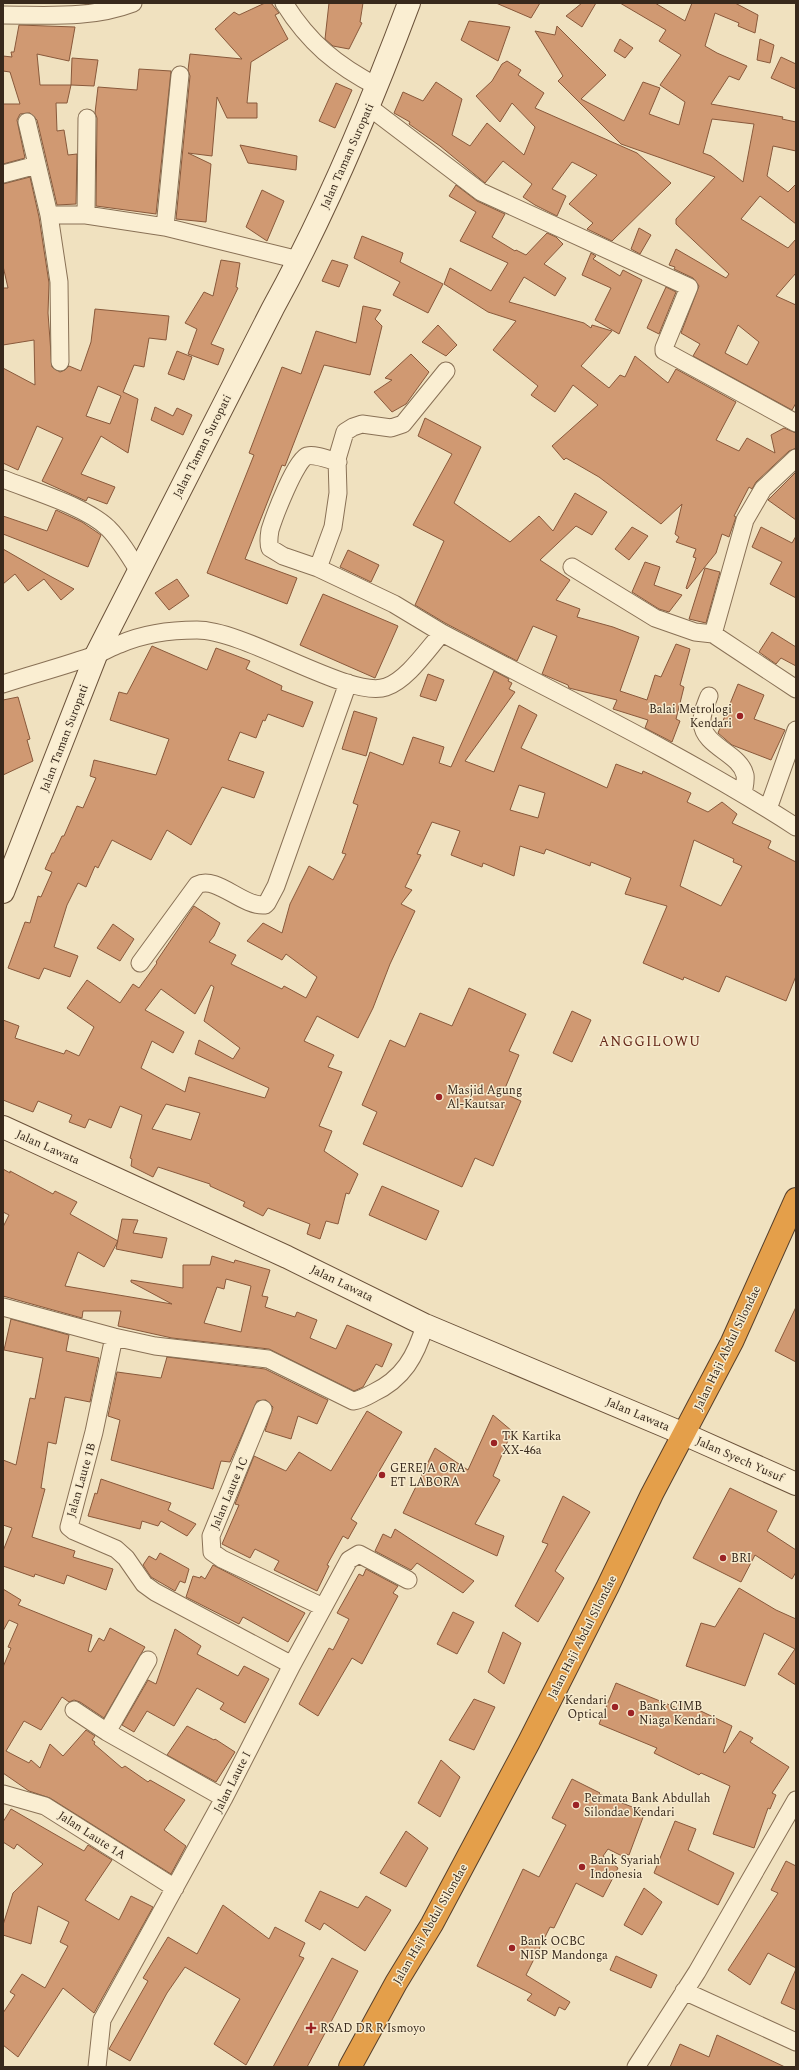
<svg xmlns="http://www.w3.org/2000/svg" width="799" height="2070" viewBox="0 0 799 2070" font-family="Spectral,serif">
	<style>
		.building { fill: #d09972; stroke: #89593b; fill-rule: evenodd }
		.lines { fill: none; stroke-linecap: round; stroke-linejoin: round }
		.street-casing { stroke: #897156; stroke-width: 19 }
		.secondary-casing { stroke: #6b523a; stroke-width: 24 }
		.highway-casing { stroke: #563f2b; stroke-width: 24 }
		.street { stroke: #faeed2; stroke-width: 17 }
		.secondary { stroke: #faeed2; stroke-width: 22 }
		.highway { stroke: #e49f4a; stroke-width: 22 }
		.poi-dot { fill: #9b2325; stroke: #f7ebce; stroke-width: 1.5 }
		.labels { text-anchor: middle; stroke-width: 3; stroke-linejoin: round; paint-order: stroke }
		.street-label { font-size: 12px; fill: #38291c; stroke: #f7ebce }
		.poi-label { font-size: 12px; fill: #38291c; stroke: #f7ebce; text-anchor: start }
		.quarter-label { font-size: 14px; letter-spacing: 1px; fill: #662819; stroke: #f7ebce }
	</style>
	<rect width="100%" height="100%" fill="#f0e1bf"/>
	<!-- building -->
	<path class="building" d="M265 3H271L279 13 275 15 288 39 251 62 247 103H257V118H227L217 97 212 156 188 153 211 164 206 222 176 219 190 76 188 70 190 54 242 59 215 29 234 12 239 15Z
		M329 3H363L360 22 362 23 349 49 333 46 325 39Z
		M496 3H540L531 18Z
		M582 3H596L582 27 566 16Z
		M620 3H655L685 21 692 3H735L758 15 755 33 738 26 739 23 715 13 705 46 717 53 747 66 739 80 729 76 711 104 783 117 782 119 796 122V151L773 146 767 176 788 192 796 184V224L760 196 741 219 788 248 796 239V273L776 296 796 305V403L792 410 693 356 700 344 681 333 699 286 693 278 674 269 675 267 669 265 676 249 726 278 729 274 676 224V219L715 177 621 144 558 81 563 76 535 31 555 35 557 26 606 75 581 99 624 121 643 82 660 88 649 114 679 125 685 102 660 85 681 55 659 41 666 30ZM712 119 754 124 743 182 711 156 703 153ZM738 325 759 342 747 365 725 353Z
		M469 21 510 27 498 61 461 40Z
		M19 25 75 27 69 61 37 54 40 85H71L67 103H56L57 131 64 130 68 155 77 154 76 204 57 205 37 120 30 113 20 114 17 120 25 158 3 164V104H20L10 72 3 71V56L12 57 11 52H14Z
		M620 39 633 48 625 58 614 51Z
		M760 39 774 45 770 63 757 60Z
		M781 57 796 64V89L771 78Z
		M72 58 98 60 94 86 71 85Z
		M507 61 521 70 518 75 544 93 535 108 637 153 671 183 612 241 587 229 593 223 569 204 597 175 572 162 552 189 566 196 557 216 535 205 523 197 532 184 503 161 485 183 440 146 409 124 410 122 394 113 403 92 423 101 436 82 462 99 452 135 470 146 487 123 524 155 535 127 512 103 500 122 476 96 492 81 502 64Z
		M139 69 171 71 156 214 96 206 97 118 95 113 98 87 137 90Z
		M336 83 352 90 335 128 319 121Z
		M240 145 297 156 296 170 248 163Z
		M30 177 39 217 49 283 48 313 52 367 60 372 65 370 69 366 81 371 91 342 95 309 169 316 166 340 149 338 144 367 134 365 123 392 138 399 128 453 101 436 81 474 115 487 107 504 88 497 86 501 42 481 63 438 37 426 18 470 3 463V368L35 385 34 340 3 345V288H8L3 266V184ZM98 386 121 396 110 424 86 416Z
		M456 185 477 201 505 214 492 237 515 251 516 250 526 255 547 233 556 237 563 244 544 264 566 278 555 296 524 277 509 302 584 323 591 328 592 325 612 331 581 366 609 388 620 375 625 377 635 356 668 383 676 369 736 402 716 440 739 451 747 438 775 453 771 435 784 428 796 433V448L789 451 756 482 752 489 749 487 734 516 736 517 729 537 722 534 716 553 687 589 686 588 696 558 693 557 696 549 676 542 679 537 675 534 682 504 661 524 599 477 566 458 564 460 552 446 598 405 573 385 555 412 531 395 538 386 493 350 516 321 488 312 444 284 450 268 491 291 508 263 460 241 476 212 449 196Z
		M262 190 284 201 267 241 246 227Z
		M639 228 651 235 640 254 631 249Z
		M362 236 403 253 400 262 443 284 428 313 393 295 400 282 354 258Z
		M591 253 596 256 593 259 620 276 623 270 642 280 619 334 595 320 611 288 582 275Z
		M221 260 240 263 236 287 238 288 211 344 224 349 218 365 188 354 197 329 185 323 204 292 213 296Z
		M332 260 348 265 339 287 322 281Z
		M666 287 676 292 659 334 647 328Z
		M363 306 381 310 375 319 382 326 370 375 324 365 285 466 282 465 245 559 297 578 287 604 207 573 254 455 249 453 282 367 301 374 316 331 356 343Z
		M438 325 457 345 446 356 422 342Z
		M177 351 192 357 184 380 168 374Z
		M411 354 429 372 406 404 392 412 374 392 392 380 385 378Z
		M155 407 173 416 177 408 192 415 183 435 151 420Z
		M425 418 481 447 454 503 510 542 539 516 553 531 575 493 607 512 592 535 576 526 540 560 570 580 556 600 580 609 577 617 613 627 639 637 620 691 647 700 655 675 661 677 676 644 690 649 680 685 684 687 676 719 680 721 672 742 645 728 648 720 613 709 617 700 569 688 568 685 542 674 557 636 533 626 517 661 445 623 415 605 444 541 413 525 452 454 418 436Z
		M796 472V520L768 500Z
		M56 510 82 522 101 535 88 567 3 534V516L47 531Z
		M632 527 648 536 629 560 615 549Z
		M761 527 792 543 796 536V598L770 584 782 562 752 547Z
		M3 549 50 576 74 589 61 600 44 579 28 591 15 574 3 584Z
		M348 550 379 565 371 582 340 567Z
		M645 562 660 567 654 585 682 595 669 612 659 609 632 592Z
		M705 568 720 572 706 623 689 619Z
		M177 579 189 596 169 610 155 593Z
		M323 594 398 626 375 678 300 645Z
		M772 632 796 647V666L781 658 776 664 759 652Z
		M152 646 207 670 216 648 250 661 246 669 282 686 281 690 313 702 303 727 268 714 265 721 263 720 256 738 240 732 228 760 264 772 254 798 222 787 191 845 167 830 151 860 112 840 98 868 95 866 86 887 78 883 67 905 54 947 78 956 70 977 44 968 39 979 8 968 25 922 30 923 38 896 41 897 52 872 45 869 52 853H54L62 836H64L77 806 83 808 96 778 90 776 94 760 156 775 169 739 110 720 119 692 127 694Z
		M494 671 509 679 508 681 512 683 509 689 515 692 465 761 494 772 519 705 537 715 521 748 607 788 616 764 642 774 643 771 691 793 687 802 708 812 722 802 737 814 732 823 771 841 768 848 796 862V976L786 1001 726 976 719 992 684 977 683 980 643 963 667 906 625 894 631 878 591 862 590 866 546 849 544 854 520 846 514 876 483 863 482 867 451 855 460 831 432 822 417 854 421 855 405 887 412 890 401 904 415 911 390 964 373 1008 358 1038 317 1016 304 1041 334 1055 328 1067 342 1072 319 1126 332 1131 324 1151 358 1174 349 1194 346 1193 338 1224 326 1221 320 1239 307 1234 310 1224 268 1208 263 1216 243 1206 245 1202 210 1186V1184L158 1167 153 1177 131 1166 132 1159 130 1158 142 1115 120 1106 111 1128 89 1119 85 1128 69 1122 72 1115 38 1101 33 1112 3 1100V1020L19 1026 15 1038 64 1054 66 1050 79 1056 94 1027 67 1008 87 980 120 1003 133 984 139 988 157 963 156 962 194 906 220 923 214 936 209 942 236 955 231 964 282 989 284 986 306 998 317 977 286 954 282 960 247 941 263 923 282 933 290 904 309 866 333 880 346 854 342 853 358 805 353 803 370 752 403 765 413 737 444 747 439 763 451 767ZM519 785 545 793 538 818 510 810ZM694 840 734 859 733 862 742 866 721 906 680 886ZM211 985 214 987 204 1021 240 1048 233 1059 199 1040 195 1054 269 1088 265 1098 189 1077 185 1092 141 1068 152 1041 173 1053 184 1032 145 1010 161 989 195 1014ZM166 1104 200 1113 191 1140 152 1129Z
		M428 674 444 680 436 701 420 696Z
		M738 684 764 695 754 719 785 730 771 760 732 745 718 733Z
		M18 697 30 739 27 740 33 761 3 775V700Z
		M354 711 377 718 366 756 342 749Z
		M113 924 134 939 120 961 97 948Z
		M469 988 526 1014 509 1051 519 1055 503 1093 521 1101 493 1166 475 1158 462 1187 363 1144 377 1112 362 1105 390 1040 405 1047 420 1013 452 1026Z
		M572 1011 591 1020 572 1062 553 1053Z
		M3 1169 10 1173V1171L53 1194 55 1191 77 1202 70 1214 118 1241 104 1267 78 1252 65 1286 172 1304 131 1282V1280L183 1288V1265H210L212 1256 234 1263 235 1260 270 1270 262 1296 268 1297 265 1307 295 1317 297 1312 317 1320 310 1338 336 1349 347 1325 392 1344 382 1367 376 1364 363 1387 354 1391 269 1349 172 1338 118 1326 121 1311H83L82 1318 3 1296V1227L9 1215 3 1212ZM226 1279 251 1286 241 1332 204 1323 217 1287 224 1289Z
		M382 1186 439 1211 426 1240 369 1215Z
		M122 1219 138 1220 133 1233 167 1238 162 1258 116 1249Z
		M796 1307V1362L775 1351Z
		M11 1319 69 1335 66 1351 99 1358 90 1402 65 1397 56 1444 48 1442 41 1488 45 1489 32 1537 75 1551 73 1557 113 1569 106 1590 67 1575 64 1584 35 1574 34 1577 3 1566V1551L12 1528 3 1525V1460L16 1465 30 1398 35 1399 43 1358 4 1350Z
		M167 1357 265 1369 328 1400 317 1424 298 1416 291 1439 265 1431 273 1407 266 1400 257 1401 230 1462 221 1461 213 1489 111 1460 120 1420 108 1416 117 1372 161 1378Z
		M367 1411 402 1432 351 1519 357 1523 348 1539 343 1536 327 1565 329 1566 317 1591 274 1570 279 1561 255 1549 250 1558 222 1544 239 1505 235 1504 254 1456 286 1471 299 1452 331 1471Z
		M493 1415 512 1431 493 1476 500 1480 475 1524 504 1536 497 1556 403 1513 435 1448 468 1470Z
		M101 1479 171 1503 168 1510 196 1524 187 1536 161 1521 158 1526 142 1521 140 1529 88 1516 95 1493 97 1494Z
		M730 1488 777 1511 767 1531 796 1550V1572L792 1579 755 1555 741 1582 693 1558Z
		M563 1496 590 1512 555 1571 564 1578 538 1622 515 1606 548 1544 542 1542Z
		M395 1529 474 1581 463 1593 417 1563 411 1570 375 1551 383 1534 391 1538Z
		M160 1553 189 1569 185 1583 180 1581 175 1591 151 1577 143 1565 149 1556 156 1560Z
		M213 1565 305 1613 288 1642 243 1617 239 1624 186 1597 193 1576 200 1578 201 1576 205 1579Z
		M366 1569 398 1586 393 1593 398 1596 362 1664 352 1658 318 1716 299 1704 329 1648 333 1650 349 1619 337 1613 359 1574 363 1576Z
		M739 1588 776 1610 796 1619V1685L778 1674 795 1649 764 1633 745 1686 686 1666 701 1623 715 1627Z
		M3 1589 21 1600 18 1605 92 1635 88 1651 91 1652 99 1638 104 1641 110 1628 145 1647 104 1718 80 1702 74 1700 69 1702 62 1697 41 1730 24 1721 6 1751 29 1763 31 1760 40 1768 50 1744 63 1756 86 1730 95 1736 92 1740 95 1742 94 1744 122 1768 125 1766 148 1782 150 1780 185 1800 164 1830 186 1846 171 1874 50 1798 29 1791 3 1773V1667L11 1648 8 1647 18 1624 9 1620 3 1631Z
		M453 1612 474 1622 457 1654 437 1644Z
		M175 1629 201 1646 197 1654 238 1676 244 1666 269 1679 245 1723 220 1709 224 1703 197 1688 174 1726 147 1711 134 1732 122 1725 148 1680 156 1684Z
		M503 1632 521 1643 504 1684 488 1672Z
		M616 1683 677 1708 680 1701 732 1726 723 1752 725 1753 740 1731 753 1738 750 1742 789 1767 772 1793 776 1795 770 1809 768 1808 754 1848 713 1834 730 1786 701 1773 699 1775 654 1753 657 1748 599 1724Z
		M474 1699 495 1707 474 1750 449 1740Z
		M187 1726 214 1740 215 1739 235 1752 216 1782 167 1755Z
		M441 1760 460 1777 440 1817 418 1803Z
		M572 1779 600 1793 599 1794 645 1812 629 1855 626 1854 624 1857 608 1849 603 1856 618 1868 603 1897 576 1883 554 1928 550 1927 526 1975 570 2002 565 2010 559 2007 555 2016 527 2000 532 1994 477 1966 523 1869 539 1877 566 1825 552 1818Z
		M11 1809 84 1851 88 1845 112 1860 85 1900 119 1920 131 1896 153 1907 94 2013 63 1988 18 2057 3 2045V2013L15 1995 10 1992 22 1974 45 1988 68 1946 60 1942 69 1922 38 1906 31 1944 3 1935V1925L13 1893 43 1864 17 1844 14 1849 3 1842V1822Z
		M675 1821 696 1829 688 1850 734 1873 718 1905 654 1873Z
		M406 1831 428 1848 406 1887 380 1873Z
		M786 1861 796 1866V1968L768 1953 750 1985 728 1970 778 1893 771 1890Z
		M644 1888 662 1902 642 1935 624 1925Z
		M320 1891 358 1908 366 1896 391 1910 365 1951 324 1923 320 1930 305 1921Z
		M223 1905 269 1939 275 1927 305 1943 299 1956 304 1958 246 2065 214 2044 240 1999 185 1967 167 1993 130 2061 109 2049 148 1981 143 1978 168 1937 197 1954Z
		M616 1956 657 1975 651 1988 610 1970Z
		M332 1958 358 1971 307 2067H273Z
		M796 1969V2010L781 2003Z
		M717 2035 785 2067H670L680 2044 709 2057Z"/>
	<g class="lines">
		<!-- street casing -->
		<g class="street-casing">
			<path id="street" d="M284 3C309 43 336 65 378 87
				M3 15C47 15 91 19 133 3
				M369 107 481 192 689 287 664 348V351L796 423
				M87 118 86 215 165 227 299 260
				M27 122 49 215H86
				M3 174 37 165
				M49 215 59 282 60 362
				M165 227 180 75
				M3 479C33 491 85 506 108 528 120 540 129 555 138 570
				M572 567 655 618 695 632 713 634 796 689
				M318 568 283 556 270 548C268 543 269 536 270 530 274 517 296 459 307 456 316 454 329 460 338 462
				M442 633 394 604 318 568 333 527 338 493 337 459 345 432 353 427 362 424 391 428 403 424 446 371
				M713 634 745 520 763 489 796 458
				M3 684C33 674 65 666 95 655 104 652 111 647 120 644 143 634 172 630 197 630 246 630 351 700 386 687 407 680 427 650 442 633 561 696 683 754 796 827
				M709 696C706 704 701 714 702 723 704 747 740 753 745 775 746 781 744 788 743 794
				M768 809 796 730
				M140 963 197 885C217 875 242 907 265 905L267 903 276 886 348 683
				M3 1307 114 1337 155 1346 268 1359 353 1401C360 1400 366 1397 373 1393 403 1379 416 1356 425 1325
				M114 1337 94 1432 69 1527 74 1531 116 1549 126 1558 144 1584 155 1592 292 1665
				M263 1409 211 1536 212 1552 222 1559 323 1607
				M74 1710 107 1732 224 1798
				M107 1732 148 1660
				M3 1794 45 1806 175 1888
				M684 1991 796 2042
				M97 2067 102 2020 224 1798 292 1665 349 1560 359 1554 408 1580
				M636 2067 697 1972 796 1800"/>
		</g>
		<!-- secondary casing -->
		<g class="secondary-casing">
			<path id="secondary" d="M3 892 96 655 273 308C327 210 370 107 409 3
				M3 1127 287 1257 425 1325 684 1434 796 1484"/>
		</g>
		<!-- highway casing -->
		<g class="highway-casing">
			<path id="highway" d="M350 2067 396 1983 432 1924 529 1742 608 1586 652 1494 732 1342 796 1199"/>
		</g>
		<!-- street -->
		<use href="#street" class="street"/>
		<!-- secondary -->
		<use href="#secondary" class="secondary"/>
		<!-- highway -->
		<use href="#highway" class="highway"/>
	</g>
	<!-- markers -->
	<g class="poi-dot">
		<circle cx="740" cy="716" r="4"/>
		<circle cx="439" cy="1097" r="4"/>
		<circle cx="494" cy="1443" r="4"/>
		<circle cx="382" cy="1475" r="4"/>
		<circle cx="723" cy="1558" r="4"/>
		<circle cx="615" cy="1707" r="4"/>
		<circle cx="631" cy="1713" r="4"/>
		<circle cx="576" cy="1805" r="4"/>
		<circle cx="582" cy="1867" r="4"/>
		<circle cx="512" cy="1948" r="4"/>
		<path d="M309 2022h4v4h4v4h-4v4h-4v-4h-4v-4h4z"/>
	</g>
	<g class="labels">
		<!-- street labels -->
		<g class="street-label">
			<text transform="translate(347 156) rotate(-66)" y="4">Jalan Taman Suropati</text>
			<text transform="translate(202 446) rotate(-63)" y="4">Jalan Taman Suropati</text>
			<text transform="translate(64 738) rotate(-69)" y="4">Jalan Taman Suropati</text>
			<text transform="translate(48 1147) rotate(24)" y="4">Jalan Lawata</text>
			<text transform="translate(342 1283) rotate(26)" y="4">Jalan Lawata</text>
			<text transform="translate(727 1348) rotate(-64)" y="4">Jalan Haji Abdul Silondae</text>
			<text transform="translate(638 1414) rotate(23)" y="4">Jalan Lawata</text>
			<text transform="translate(740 1459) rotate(24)" y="4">Jalan Syech Yusuf</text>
			<text transform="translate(81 1480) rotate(-74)" y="4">Jalan Laute 1B</text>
			<text transform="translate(229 1493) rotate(-67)" y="4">Jalan Laute 1C</text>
			<text transform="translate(582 1637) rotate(-63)" y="4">Jalan Haji Abdul Silondae</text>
			<text transform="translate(232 1782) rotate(-63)" y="4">Jalan Laute I</text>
			<text transform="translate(92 1835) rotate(33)" y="4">Jalan Laute 1A</text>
			<text transform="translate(430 1924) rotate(-60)" y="4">Jalan Haji Abdul Silondae</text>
		</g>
		<!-- poi labels -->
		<g class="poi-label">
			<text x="732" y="713" text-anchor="end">Balai Metrologi<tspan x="732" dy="14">Kendari</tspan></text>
			<text x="447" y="1094">Masjid Agung<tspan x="447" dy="14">Al-Kautsar</tspan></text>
			<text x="502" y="1440">TK Kartika<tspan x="502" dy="14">XX-46a</tspan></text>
			<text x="390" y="1472">GEREJA ORA<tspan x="390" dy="14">ET LABORA</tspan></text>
			<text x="731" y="1562">BRI</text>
			<text x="607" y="1704" text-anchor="end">Kendari<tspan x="607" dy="14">Optical</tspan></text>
			<text x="639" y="1710">Bank CIMB<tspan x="639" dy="14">Niaga Kendari</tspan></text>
			<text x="584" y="1802">Permata Bank Abdullah<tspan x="584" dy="14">Silondae Kendari</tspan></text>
			<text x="590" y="1864">Bank Syariah<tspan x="590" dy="14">Indonesia</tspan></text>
			<text x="520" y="1945">Bank OCBC<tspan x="520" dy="14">NISP Mandonga</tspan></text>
			<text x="320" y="2032">RSAD DR R Ismoyo</text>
		</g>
		<!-- quarter labels -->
		<g class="quarter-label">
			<text x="650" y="1046">ANGGILOWU</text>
		</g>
	</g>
	<!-- border -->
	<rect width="799" height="2070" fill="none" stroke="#38291c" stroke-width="8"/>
</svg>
